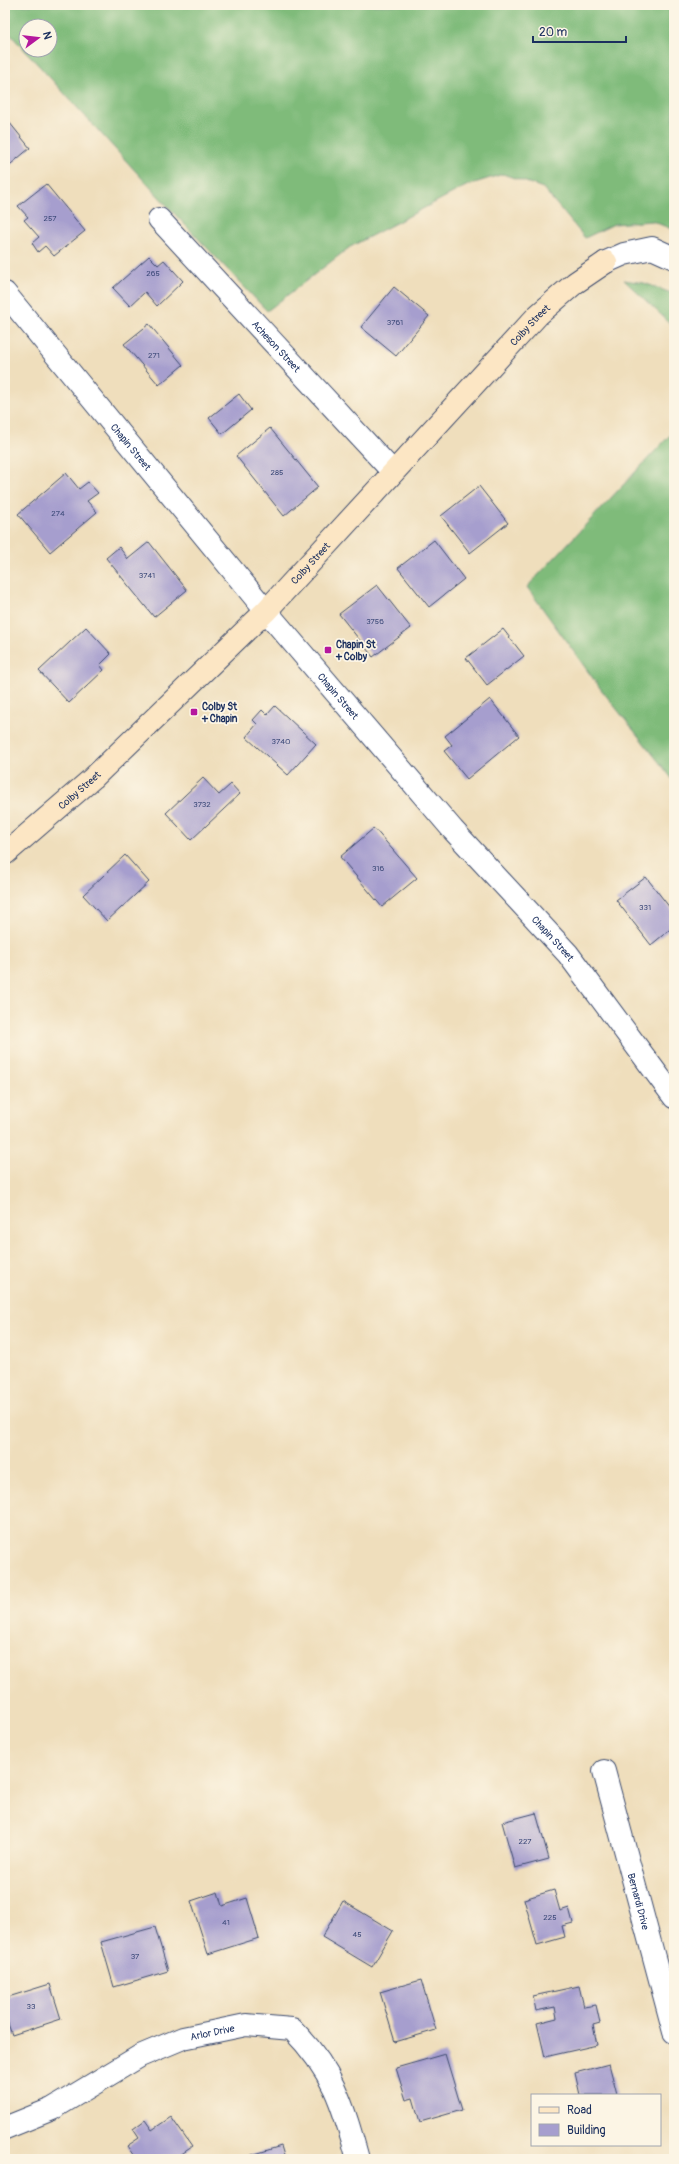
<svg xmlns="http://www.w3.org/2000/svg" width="679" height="2164" viewBox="0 0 679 2164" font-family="Pangolin,sans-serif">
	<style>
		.forest { fill: #7fbb7a; stroke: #4d756c; fill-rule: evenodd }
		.building { fill: #a69ece }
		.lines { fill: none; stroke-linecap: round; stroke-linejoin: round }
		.street-casing { stroke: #3b496c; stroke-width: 24 }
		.secondary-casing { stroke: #3b496c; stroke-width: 24 }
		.street { stroke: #fff; stroke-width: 22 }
		.secondary { stroke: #fce6c4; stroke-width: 22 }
		.poi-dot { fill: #b5179e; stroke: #fcf5e5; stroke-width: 1.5 }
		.labels { text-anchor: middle; stroke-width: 3.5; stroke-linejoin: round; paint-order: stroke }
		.number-label { font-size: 8px; fill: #3e4b7a }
		.street-label { font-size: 10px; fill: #1b2f5e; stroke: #fcf5e5 }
		.poi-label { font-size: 10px; font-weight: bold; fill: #1b2f5e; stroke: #fcf5e5; text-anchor: start }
	</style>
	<rect width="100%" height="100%" fill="#fcf5e5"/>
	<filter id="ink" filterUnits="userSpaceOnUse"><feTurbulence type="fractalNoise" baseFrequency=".025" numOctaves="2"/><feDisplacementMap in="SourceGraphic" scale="8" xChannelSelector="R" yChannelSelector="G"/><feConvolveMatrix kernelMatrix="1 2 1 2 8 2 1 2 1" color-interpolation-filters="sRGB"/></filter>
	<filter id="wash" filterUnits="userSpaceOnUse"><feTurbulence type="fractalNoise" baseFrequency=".012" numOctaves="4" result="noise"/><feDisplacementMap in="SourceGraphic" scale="16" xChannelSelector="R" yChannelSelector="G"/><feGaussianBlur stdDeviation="0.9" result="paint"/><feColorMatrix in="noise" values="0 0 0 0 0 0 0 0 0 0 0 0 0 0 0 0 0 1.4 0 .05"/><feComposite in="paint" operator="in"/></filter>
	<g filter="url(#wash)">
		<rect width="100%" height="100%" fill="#efdebc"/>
		<!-- forest -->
		<path class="forest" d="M5 5H674V230L652 221 614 224 585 238 543 188 503 174 468 185 350 247 267 311 171 210 9 33 5 36ZM26 26H50V50H26Z
			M624 280 644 283 674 294V327Z
			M674 431V781L600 688 527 587Z"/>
		<g id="blocks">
			<!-- building -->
			<path class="building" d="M5 117 30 148 5 169Z
				M46 184 85 231 54 256 45 246 38 252 32 243 39 237 24 220 28 217 18 206Z
				M149 256 158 265 164 260 183 281 157 306 145 292 130 306 113 288Z
				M394 287 429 316 396 356 361 327Z
				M149 324 183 365 159 385 124 344Z
				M239 394 251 410 222 434 209 418Z
				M270 428 318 487 284 516 236 456Z
				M66 473 79 489 88 482 98 493 87 501 97 512 50 552 18 514Z
				M479 486 508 523 470 553 441 516Z
				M434 540 464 579 429 607 398 568Z
				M149 542 187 590 154 617 106 558 119 547 128 559Z
				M377 585 411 628 373 657 339 614Z
				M86 627 111 654 100 665 104 670 69 703 39 671Z
				M503 629 524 656 487 685 466 658Z
				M490 699 519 736 467 779 444 751 452 745 445 736Z
				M275 706 316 744 288 775 246 737 257 724 253 720 262 710 267 715Z
				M203 778 219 795 231 784 240 794 191 840 166 813Z
				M374 828 417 878 382 907 340 857Z
				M125 855 149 882 107 921 83 895Z
				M646 877 674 913V926L651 945 616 900Z
				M536 1813 549 1859 515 1868 502 1822Z
				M554 1890 560 1911 569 1908 573 1923 562 1926 565 1937 537 1945 524 1899Z
				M218 1892 222 1906 247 1898 259 1938 208 1954 191 1901Z
				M343 1901 393 1931 372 1967 322 1937Z
				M155 1927 168 1971 114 1987 101 1942Z
				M421 1980 436 2030 395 2042 380 1992Z
				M50 1984 61 2019 12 2035 5 2015V1998Z
				M579 1986 584 2007 596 2005 600 2023 593 2025 597 2045 545 2057 537 2023 557 2018 555 2007 536 2011 533 1996Z
				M445 2054 462 2110 420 2122 413 2098 406 2100 396 2068Z
				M609 2064 617 2095H580L575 2073Z
				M171 2117 192 2147 174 2159H136L127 2146 139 2138 133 2129 145 2120 152 2130Z
				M281 2146 285 2159H239Z"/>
		</g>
	</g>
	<g filter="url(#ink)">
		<use href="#blocks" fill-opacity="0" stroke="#3b496c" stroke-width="1"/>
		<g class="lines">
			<!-- street casing -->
			<g class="street-casing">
				<g id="street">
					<path id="s1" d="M159 219 393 472"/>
					<path d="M606 262 624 254 652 248 674 258"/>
					<path id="s2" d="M5 293 266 611 453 830 568 954 674 1097"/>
					<path id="s3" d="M604 1771 674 2032"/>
					<path id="s4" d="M5 2128 52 2109 140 2056 183 2038 246 2025 292 2029C333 2070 343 2105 358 2159"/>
				</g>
			</g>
			<!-- secondary casing -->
			<g class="secondary-casing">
				<g id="secondary">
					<path id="s5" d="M5 854 93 778 266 611 538 315 575 283 606 262"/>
				</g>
			</g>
			<!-- street -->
			<use href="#street" class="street"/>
			<!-- secondary -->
			<use href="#secondary" class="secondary"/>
		</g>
	</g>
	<!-- markers -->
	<g class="poi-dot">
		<rect x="324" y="646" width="8" height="8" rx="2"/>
		<rect x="190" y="708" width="8" height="8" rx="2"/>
	</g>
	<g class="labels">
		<!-- number labels -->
		<g class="number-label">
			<text x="50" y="221">257</text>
			<text x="153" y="276">265</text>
			<text x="395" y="325">3761</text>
			<text x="154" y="358">271</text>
			<text x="277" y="475">285</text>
			<text x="58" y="516">274</text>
			<text x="147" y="578">3741</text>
			<text x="375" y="624">3756</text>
			<text x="281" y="744">3740</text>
			<text x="202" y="807">3732</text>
			<text x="378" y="871">316</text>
			<text x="645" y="910">331</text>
			<text x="525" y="1844">227</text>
			<text x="550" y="1920">225</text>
			<text x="226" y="1925">41</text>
			<text x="357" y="1937">45</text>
			<text x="135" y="1959">37</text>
			<text x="31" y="2009">33</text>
		</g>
		<!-- street labels -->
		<g class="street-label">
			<text dy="4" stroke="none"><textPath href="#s5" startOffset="746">Colby Street</textPath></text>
			<text dy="4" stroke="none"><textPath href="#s1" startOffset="173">Acheson Street</textPath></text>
			<text dy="4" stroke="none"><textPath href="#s2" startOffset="199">Chapin Street</textPath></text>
			<text dy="4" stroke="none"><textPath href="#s5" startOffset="422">Colby Street</textPath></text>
			<text dy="4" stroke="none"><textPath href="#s2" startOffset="523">Chapin Street</textPath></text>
			<text dy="4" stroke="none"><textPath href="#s5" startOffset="98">Colby Street</textPath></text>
			<text dy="4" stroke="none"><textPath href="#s2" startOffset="847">Chapin Street</textPath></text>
			<text dy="4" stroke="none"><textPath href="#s3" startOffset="135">Bernardi Drive</textPath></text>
			<text dy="4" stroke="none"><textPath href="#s4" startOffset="230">Arlor Drive</textPath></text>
		</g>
		<!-- poi labels -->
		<g class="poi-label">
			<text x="336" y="648">Chapin St<tspan x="336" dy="12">+ Colby</tspan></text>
			<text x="202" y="710">Colby St<tspan x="202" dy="12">+ Chapin</tspan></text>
		</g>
	</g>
	<!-- margin -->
	<rect width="679" height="2164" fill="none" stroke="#fcf5e5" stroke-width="20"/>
	<!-- legend -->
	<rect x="531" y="2094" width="130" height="52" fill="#fcf5e5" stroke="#a2a6af"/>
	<rect x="539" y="2107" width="20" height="6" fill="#fce6c4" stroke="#a2a6af"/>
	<text x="567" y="2114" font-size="12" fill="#1b2f5e">Road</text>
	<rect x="539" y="2124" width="20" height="12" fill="#a69ece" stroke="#a2a6af"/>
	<text x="567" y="2134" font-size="12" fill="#1b2f5e">Building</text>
	<!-- north arrow -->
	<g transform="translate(38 38) rotate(75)"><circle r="19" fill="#fcf5e5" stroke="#a2a6af"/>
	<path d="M0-3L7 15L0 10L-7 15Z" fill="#b5179e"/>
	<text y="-6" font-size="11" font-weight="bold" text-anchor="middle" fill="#1b2f5e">N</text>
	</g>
	<!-- scale -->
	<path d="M533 36v6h93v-6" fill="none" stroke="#1b2f5e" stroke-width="2"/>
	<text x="539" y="36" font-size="12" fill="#1b2f5e" stroke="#fcf5e5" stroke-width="3" paint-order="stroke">20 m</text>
</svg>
